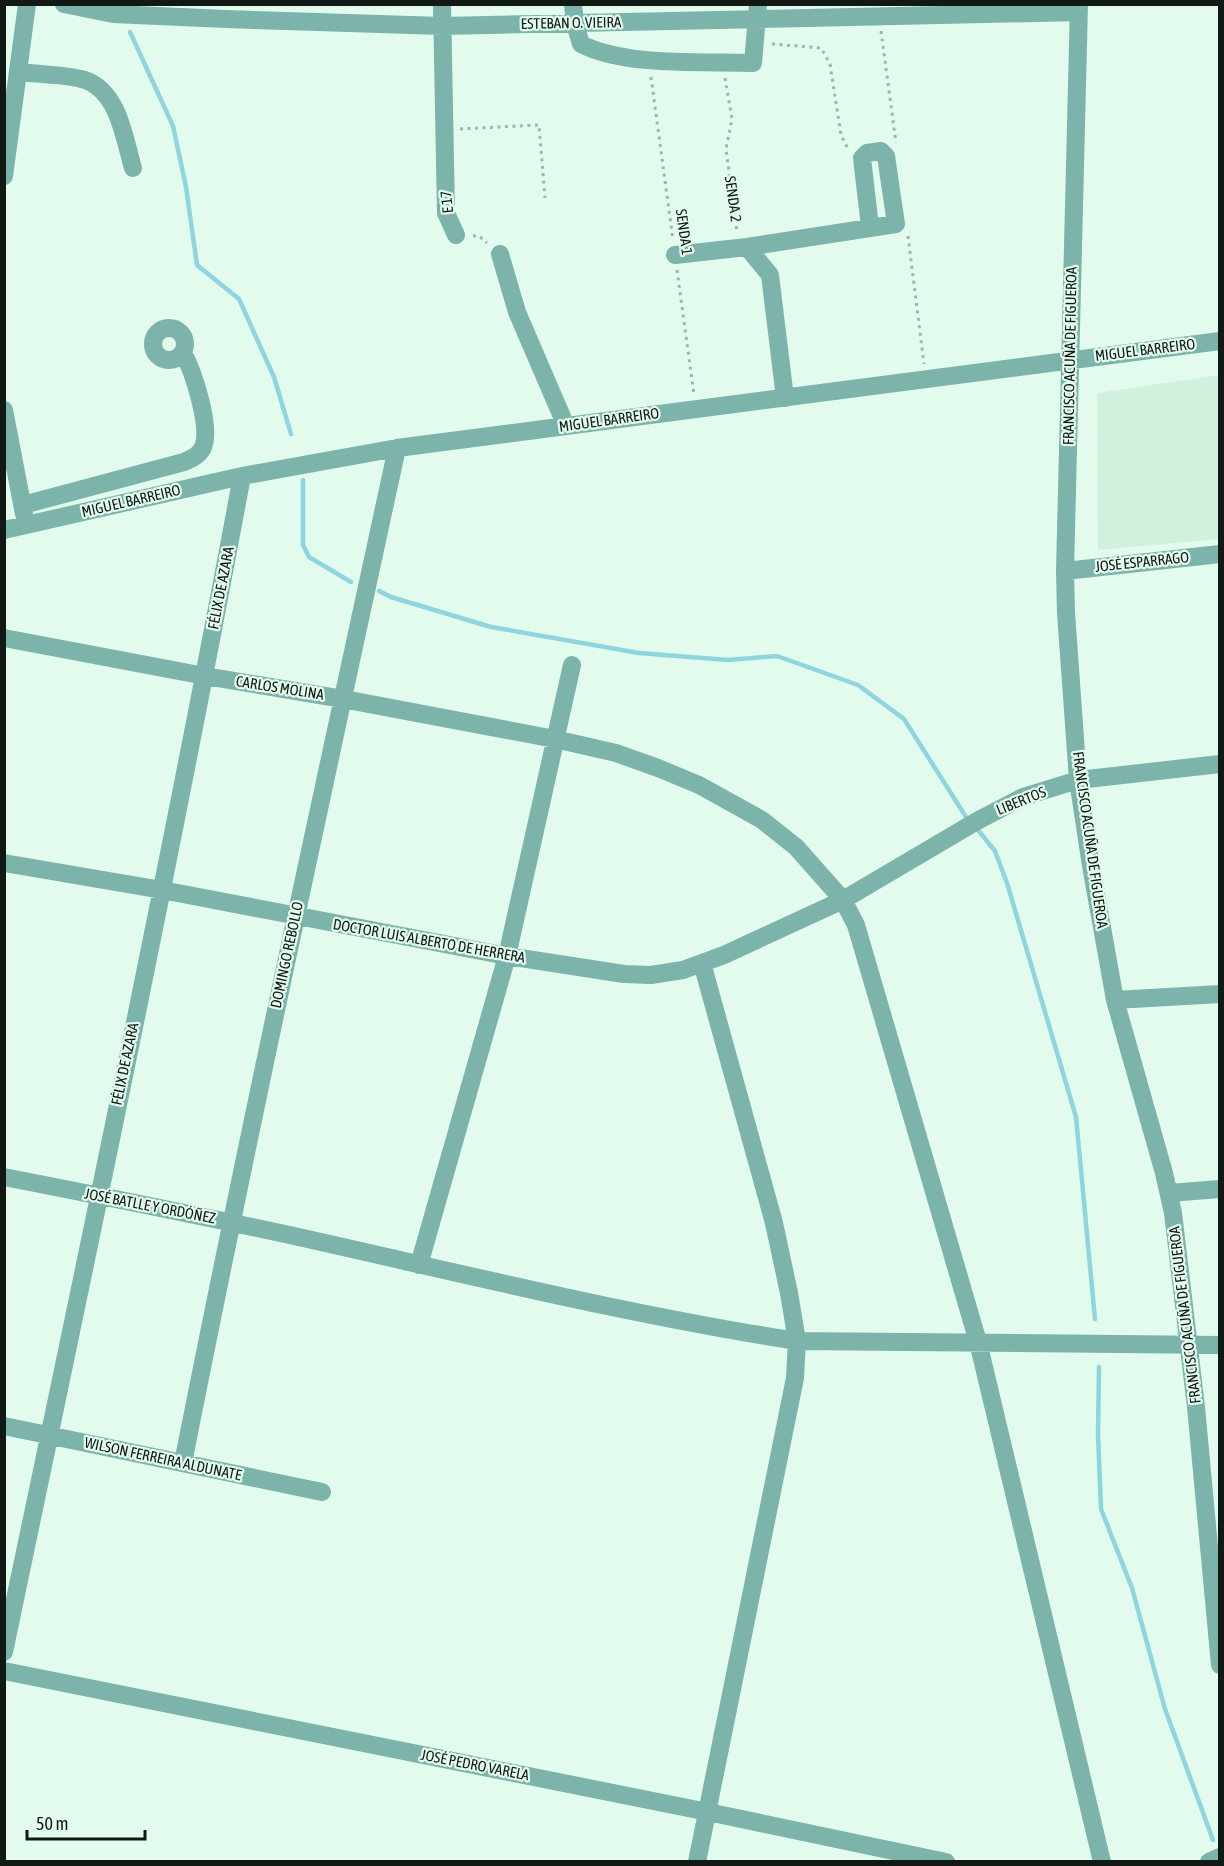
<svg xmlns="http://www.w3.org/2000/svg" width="1224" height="1866" viewBox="0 0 1224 1866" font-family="'Asap Condensed',sans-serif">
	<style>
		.built { fill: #d1f1de }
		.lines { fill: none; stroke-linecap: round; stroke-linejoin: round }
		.stream { stroke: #8ed5e0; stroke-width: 4.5 }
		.path { stroke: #a1b6aa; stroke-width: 3; stroke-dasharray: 3 4.5; stroke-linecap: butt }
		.minor { stroke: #7cb4ab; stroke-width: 18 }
		.labels { text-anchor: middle; stroke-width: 4.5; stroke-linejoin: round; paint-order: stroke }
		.street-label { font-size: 15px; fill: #101914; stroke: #e2fbec }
	</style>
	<rect width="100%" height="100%" fill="#e2fbec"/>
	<!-- built -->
	<path class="built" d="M1219 375V539L1098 550 1097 393Z"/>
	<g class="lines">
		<!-- stream -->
		<path class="stream" d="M130 32 173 126 186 187 197 265 239 299 274 377 291 434
			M303 480V545L309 557 351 582
			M379 591 391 597 491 627 639 653 728 660 777 656 858 685 904 719 966 817
			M978 830 995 851 1007 883 1076 1117 1095 1319
			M1099 1367 1098 1434 1101 1509 1132 1588 1165 1709 1213 1840"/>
		<!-- path -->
		<path class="path" d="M881 31 896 143
			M772 44 821 48 830 64 841 135 848 149
			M651 77 673 240
			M725 78 732 119 726 149 737 232
			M460 129 539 125 545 198
			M473 236H479L487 243
			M908 236 924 364
			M677 270 694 395"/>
		<!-- minor -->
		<path class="minor" d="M64 4 113 14 226 19 442 26 1079 12
			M442 4 446 213 456 235
			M573 4 575 24 581 44C626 67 702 61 753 63L758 4
			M1079 4 1065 571 1066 613 1078 780 1091 866 1115 1000 1164 1173 1173 1213 1196 1407 1220 1665
			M19 72C36 74 70 75 85 80 119 92 124 138 133 168
			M4 176 27 4
			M747 247 770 275 785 398
			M500 254 517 312 566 426
			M675 255 747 247 896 224 886 156 881 151 867 153 862 158 870 227
			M153 344a16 16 0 1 1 32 0a16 16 0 1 1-32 0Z
			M4 410 24 514
			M23 505 184 462C193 458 202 454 204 444 210 424 193 370 183 353
			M4 530 242 476 397 448 1220 341
			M1065 571 1220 554
			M4 638 205 676 343 699 555 739 616 753 658 768 699 785 762 820 796 847 843 900 856 925 978 1342 1102 1862
			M4 863 162 890 507 956 624 974 651 975 683 970 724 955 843 900 977 821 1023 797 1078 780 1220 764
			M1115 1000 1220 994
			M4 1177C101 1196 198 1215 294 1236 461 1273 628 1315 797 1341L1220 1345
			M1169 1193 1220 1189
			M419 1265 507 956 572 665
			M4 1426 322 1492
			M183 1463C250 1124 324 786 397 448
			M4 1652C86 1260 169 869 242 476
			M4 1671 708 1812 946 1862
			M697 1862 795 1378 797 1341 789 1293 774 1223 702 963
			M1209 1862 1220 1857"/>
	</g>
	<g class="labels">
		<!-- street labels -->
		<g class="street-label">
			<text transform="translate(571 23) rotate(-1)" y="5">ESTEBAN O. VIEIRA</text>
			<text transform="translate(733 199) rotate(82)" y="5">SENDA 2</text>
			<text transform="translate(447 202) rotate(-96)" y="5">E 17</text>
			<text transform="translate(684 232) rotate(82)" y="5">SENDA 1</text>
			<text transform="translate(1145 350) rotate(-7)" y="5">MIGUEL BARREIRO</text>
			<text transform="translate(1070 356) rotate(-89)" y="5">FRANCISCO ACUÑA DE FIGUEROA</text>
			<text transform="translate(609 420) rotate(-8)" y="5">MIGUEL BARREIRO</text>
			<text transform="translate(131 501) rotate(-13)" y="5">MIGUEL BARREIRO</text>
			<text transform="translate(1142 562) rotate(-6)" y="5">JOSÉ ESPARRAGO</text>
			<text transform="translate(221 588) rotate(-79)" y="5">FÉLIX DE AZARA</text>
			<text transform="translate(280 688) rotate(9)" y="5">CARLOS MOLINA</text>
			<text transform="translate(1021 801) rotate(-22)" y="5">LIBERTOS</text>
			<text transform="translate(1090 840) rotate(82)" y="5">FRANCISCO ACUÑA DE FIGUEROA</text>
			<text transform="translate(429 941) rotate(10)" y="5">DOCTOR LUIS ALBERTO DE HERRERA</text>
			<text transform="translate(287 955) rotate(-78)" y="5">DOMINGO REBOLLO</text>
			<text transform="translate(125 1064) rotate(-78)" y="5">FÉLIX DE AZARA</text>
			<text transform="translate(150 1206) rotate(11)" y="5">JOSÉ BATLLE Y ORDÓÑEZ</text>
			<text transform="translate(1185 1315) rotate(-97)" y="5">FRANCISCO ACUÑA DE FIGUEROA</text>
			<text transform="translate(163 1459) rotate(12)" y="5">WILSON FERREIRA ALDUNATE</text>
			<text transform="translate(475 1765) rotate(11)" y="5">JOSÉ PEDRO VARELA</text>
		</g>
	</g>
	<!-- border -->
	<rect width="1224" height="1866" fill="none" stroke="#101914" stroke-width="12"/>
	<!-- scale -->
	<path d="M27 1830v9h118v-9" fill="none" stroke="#101914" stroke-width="3"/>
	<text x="36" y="1830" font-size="18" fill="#101914" stroke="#e2fbec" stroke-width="4.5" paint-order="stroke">50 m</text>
</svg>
